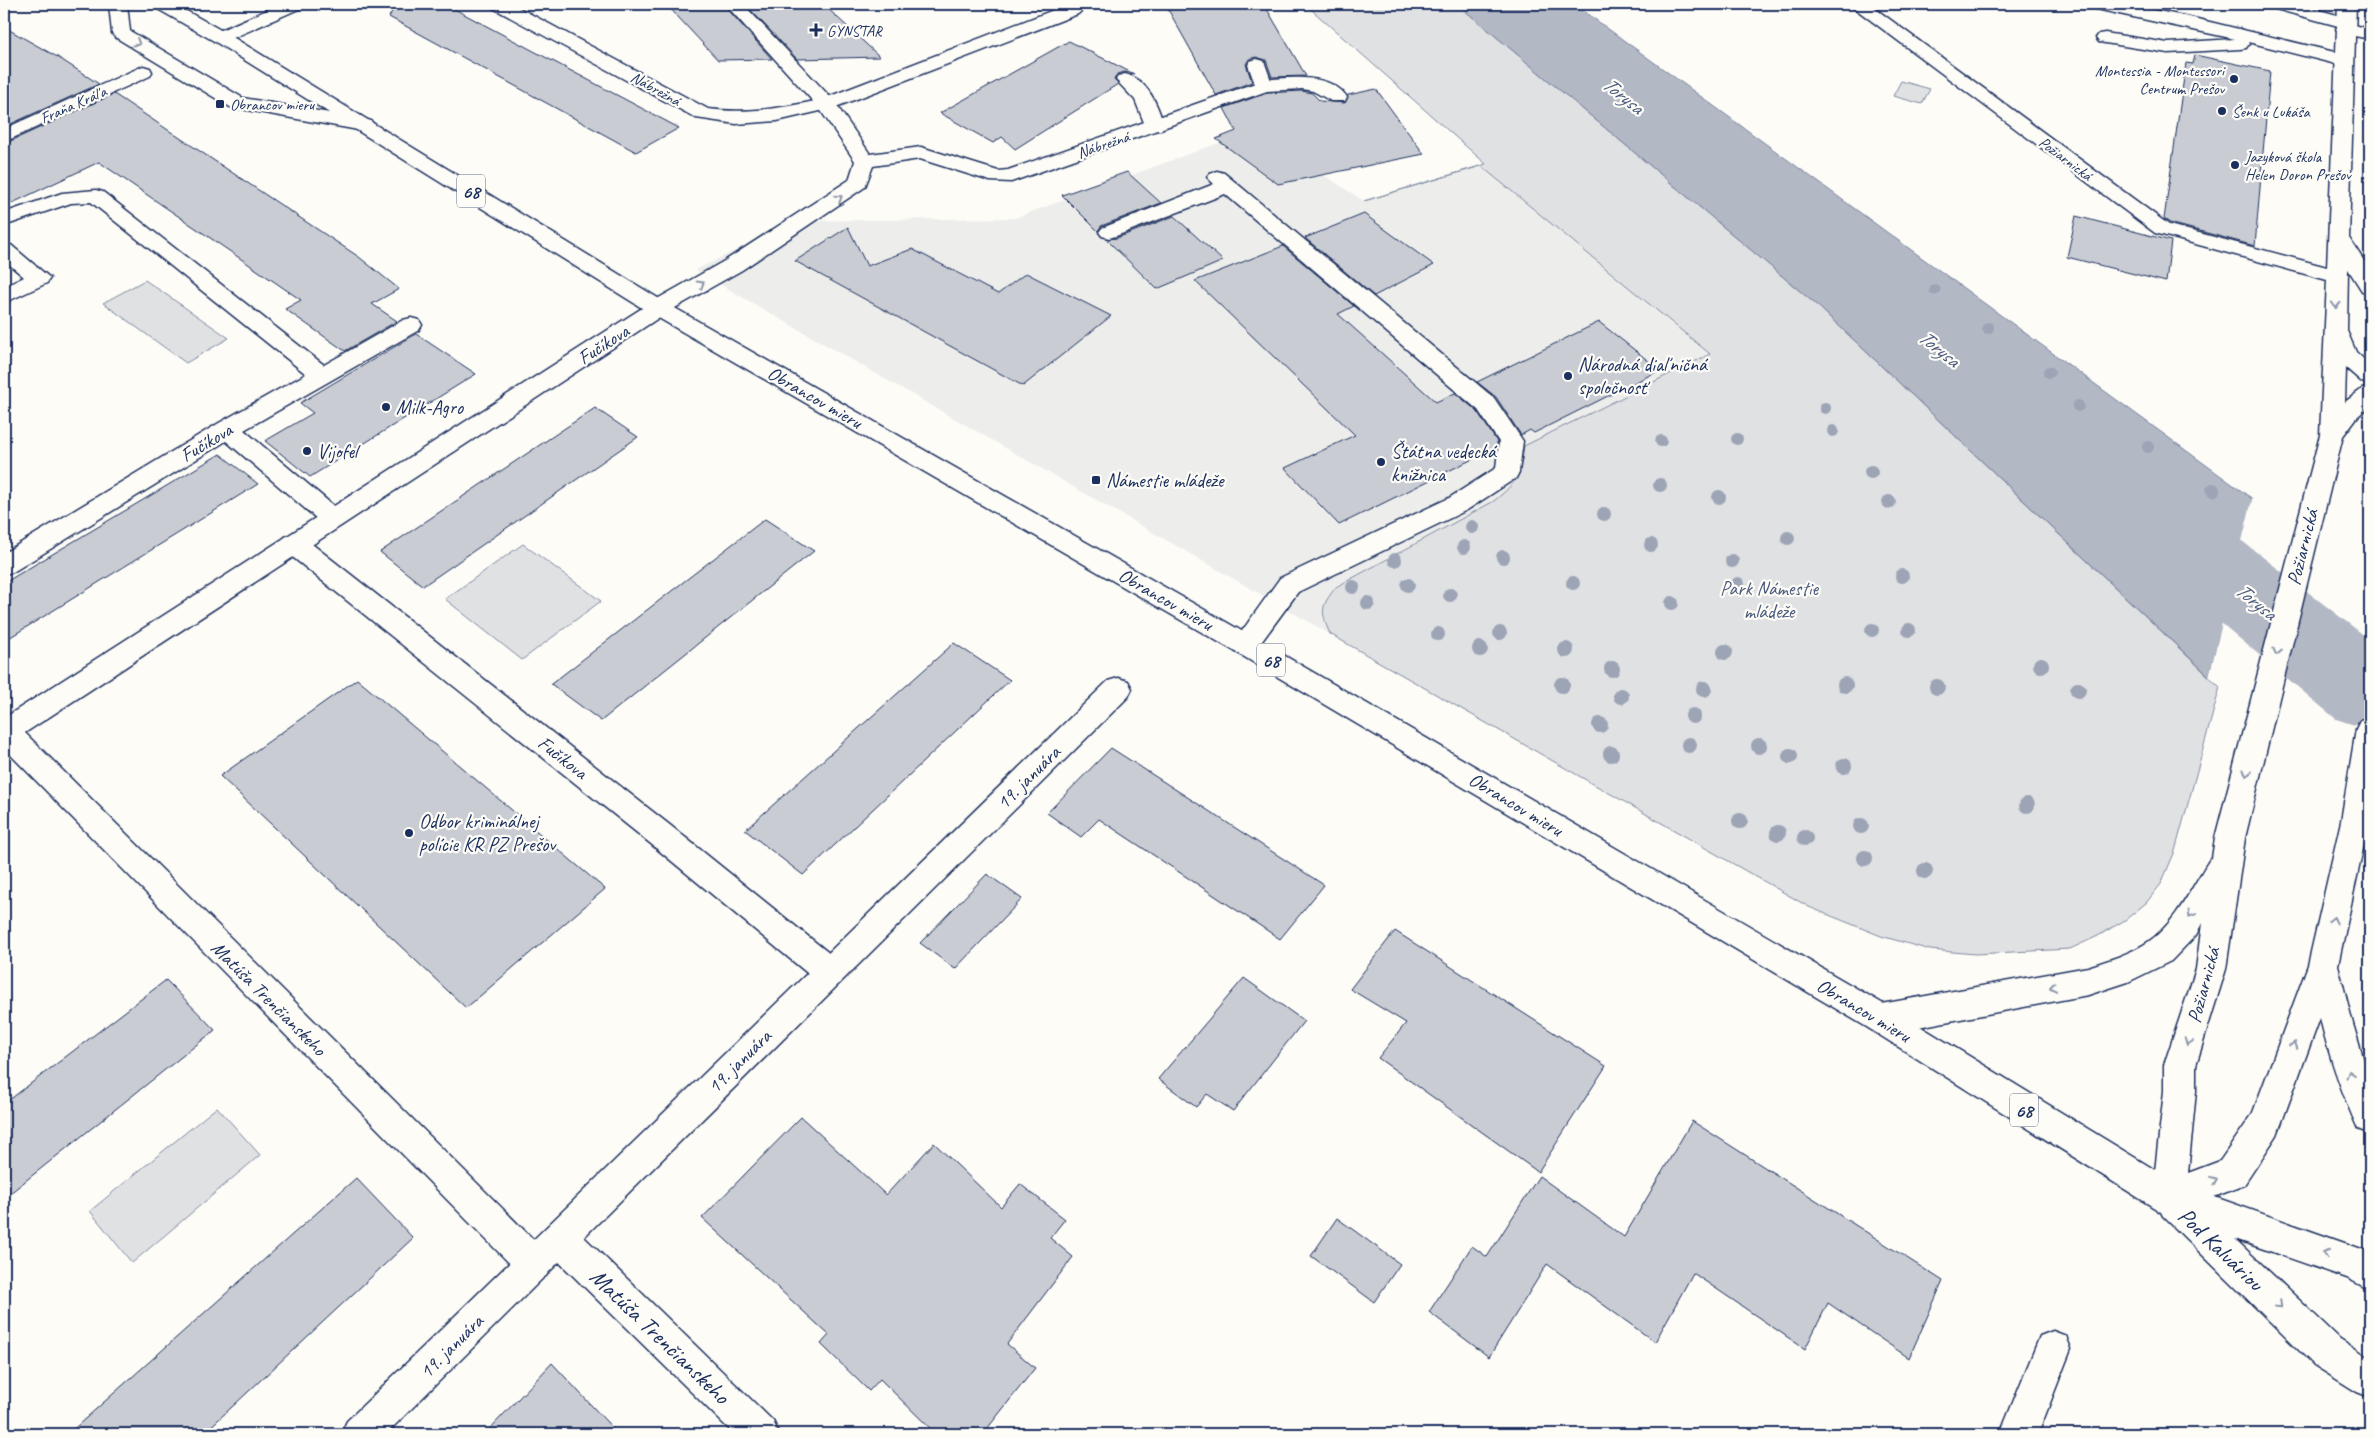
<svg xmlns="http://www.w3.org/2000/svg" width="2374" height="1438" viewBox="0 0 2374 1438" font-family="Caveat,sans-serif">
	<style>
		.built { fill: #edeeec }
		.green { fill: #e0e1e3; stroke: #7e88a0 }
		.water { fill: #b3b8c5; stroke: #76819c }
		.pier { fill: #fdfcf7 }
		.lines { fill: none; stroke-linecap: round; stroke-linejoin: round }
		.river { fill: #b3b8c5; fill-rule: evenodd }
		.building { fill: #c9ccd3; stroke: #1b2f5e }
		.service-casing { stroke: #1b2f5e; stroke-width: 3 }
		.minor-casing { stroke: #1b2f5e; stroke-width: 3 }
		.primary-casing { stroke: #1b2f5e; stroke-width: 3 }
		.service { fill: #fdfcf7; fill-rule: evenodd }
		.minor { fill: #fdfcf7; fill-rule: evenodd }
		.primary { fill: #fdfcf7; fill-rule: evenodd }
		.rail { stroke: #1b2f5e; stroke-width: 2.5; stroke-dasharray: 5.5 2.5; stroke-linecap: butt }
		.tree { fill: #9ca4b5 }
		.oneway { stroke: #8c96aa }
		.poi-dot { fill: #1b2f5e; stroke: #fdfcf7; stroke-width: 2 }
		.labels { text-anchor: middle; stroke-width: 4.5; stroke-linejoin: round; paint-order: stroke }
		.far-poi-label { font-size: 16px; fill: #1b2f5e; stroke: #fdfcf7; text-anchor: start }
		.far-street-label { font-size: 16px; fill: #1b2f5e; stroke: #fdfcf7 }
		.shield { fill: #fdfcf7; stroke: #5f6c8c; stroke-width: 1 }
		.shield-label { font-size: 19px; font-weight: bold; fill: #1b2f5e }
		.street-label { font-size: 20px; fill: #1b2f5e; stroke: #fdfcf7 }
		.poi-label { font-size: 20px; fill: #1b2f5e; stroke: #fdfcf7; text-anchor: start }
		.park-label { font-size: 20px; fill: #4c5c7f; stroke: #fdfcf7 }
		.water-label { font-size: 21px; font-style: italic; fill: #49587d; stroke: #fdfcf7 }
		.near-street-label { font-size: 24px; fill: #1b2f5e; stroke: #fdfcf7 }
	</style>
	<rect width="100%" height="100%" fill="#fdfcf7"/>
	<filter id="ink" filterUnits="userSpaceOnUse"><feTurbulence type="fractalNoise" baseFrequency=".02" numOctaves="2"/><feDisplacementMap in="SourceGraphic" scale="10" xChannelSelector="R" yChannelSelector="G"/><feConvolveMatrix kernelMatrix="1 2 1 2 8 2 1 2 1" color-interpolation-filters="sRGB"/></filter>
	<g filter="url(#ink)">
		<!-- built -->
		<path class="built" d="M1254 130 1364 201 1481 166 1710 354 1525 446 1521 470 1512 487 1494 501 1336 587 1322 617 1330 634 695 270 796 221 1015 218Z"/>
		<!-- green -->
		<path class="green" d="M1305 4H1457L1819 307 2220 687 2175 851 2161 884 2146 903 2125 920 2098 936 2070 949 1975 954 1930 950 1881 936 1809 907 1330 634C1320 611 1321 606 1336 587L1494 501C1518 481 1520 476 1524 446L1710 354 1481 166 1364 201 1486 164Z
			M1901 81 1930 89 1922 104 1893 96Z
			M145 280 229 338 186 363 103 303Z
			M523 544 601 601 522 660 445 599Z
			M217 1107 260 1155 132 1263 90 1211Z"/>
		<!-- water -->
		<path class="water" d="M1457 4H1574L2254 500 2209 676 1819 307Z"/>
		<!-- pier -->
		<path class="pier" d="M2253 496 2256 501 2211 678 2209 676Z"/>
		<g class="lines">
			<!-- river -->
			<path class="river" d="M2128 467 2158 476 2370 640V730L2336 719 2098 520 2085 498 2098 476Z"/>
		</g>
		<!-- building -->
		<path class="building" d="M396 4H445L679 128 636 152 389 17Z
			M666 4H723L772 59 718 60Z
			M745 4H823L880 57 797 59Z
			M1165 4H1264L1306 76 1272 77 1266 60 1256 57 1249 59 1246 64 1252 82 1216 95Z
			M4 27 59 58 99 84 4 127Z
			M1069 41 1134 74 1124 72 1117 74 1114 80 1118 84 1015 149 1002 137 993 143 940 113Z
			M2195 55 2270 71 2255 246 2170 223 2164 219 2186 63 2193 64Z
			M1376 89 1424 154 1278 184 1216 139 1236 131 1224 108 1267 93 1302 91 1312 93 1320 101 1345 103 1348 95Z
			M114 94 359 257 399 289 372 304 397 321 345 351 285 309 301 300 99 162 4 207V144Z
			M1127 172 1161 203 1101 226 1098 231 1062 195Z
			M1364 214 1434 265 1374 296 1305 238Z
			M1174 216 1223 261 1157 289 1106 239 1117 238Z
			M2076 216 2171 241 2166 282 2067 257Z
			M848 227 867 266 912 249 998 294 1026 273 1111 316 1023 386 795 261Z
			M1283 246 1354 306 1338 314 1436 402 1455 393 1477 411 1497 442V447L1339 525 1285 468 1355 435 1195 281Z
			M1599 322 1660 370 1534 433 1530 430 1521 435 1496 397 1477 382Z
			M416 334 476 374 310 477 265 441 313 413 300 403Z
			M595 408 638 437 423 586 380 552Z
			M220 454 258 484 4 641V583Z
			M765 519 814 551 601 721 551 684Z
			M954 643 1010 680 803 875 745 830Z
			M357 679 605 889 466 1008 220 776Z
			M1111 748 1324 885 1280 939 1099 819 1081 837 1047 813Z
			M987 874 1022 899 955 969 920 943Z
			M1395 931 1606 1066 1538 1172 1378 1058 1406 1023 1350 989Z
			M1244 978 1304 1021 1233 1111 1207 1094 1196 1107 1158 1079Z
			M166 980 215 1030 4 1198V1104Z
			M801 1117 886 1195 934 1143 1001 1207 1020 1184 1065 1219 1050 1238 1073 1257 1007 1344 1035 1368 983 1434H936L880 1379 869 1391 821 1344 829 1335 702 1218Z
			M1692 1121 1943 1281 1909 1358 1828 1303 1805 1349 1693 1273 1655 1342 1547 1264 1489 1357 1429 1312 1472 1246 1487 1257 1539 1176 1624 1237Z
			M356 1178 413 1238 203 1434H68Z
			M1337 1218 1400 1264 1374 1302 1311 1256Z
			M552 1363 618 1434H485Z"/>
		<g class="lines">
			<!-- service casing -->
			<g class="service-casing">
				<path id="service" d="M109 4H127L130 31 243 98 364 119 371 121 374 125 371 129 364 131 230 107 115 37 112 33Z
					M490 4H512L708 109C747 114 782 108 820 100L1069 4H1089L1078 14 833 108 777 121 736 124 696 118 493 8Z
					M2087 4H2122L2189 17 2351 56 2353 60 2351 64 2344 66 2248 42 2249 44 2246 48 2240 49 2168 53 2105 43 2099 42 2096 38 2099 34 2105 33 2168 43 2235 39 2096 9 2090 8Z
					M2269 4H2297L2352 19 2355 23 2353 25 2370 29V39L2339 33 2336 29 2338 26 2272 8Z
					M1257 59 1264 61 1273 86 1271 90H1257L1248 65 1250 61Z
					M1125 74C1148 80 1158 105 1164 126L1161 130H1147L1135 100 1116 80 1118 76Z
					M1217 171 1224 173 1235 182 1494 398 1523 441 1519 472 1516 478 1467 510 1298 592 1254 652 1245 655 1236 652 1232 645 1280 578 1449 498 1496 468 1499 442 1478 410 1225 194 1116 236 1109 238 1102 236 1099 232 1102 228 1214 184 1207 177 1210 173Z
					M96 190 103 192 324 365 403 320 411 318 419 320 422 325 419 330 244 430 342 513 345 519 342 525 333 528 324 525 226 441 13 572 4 574V553L219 423 306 374 91 202 71 203 4 226V213L62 193Z
					M4 244 11 245 50 278 47 283 4 303V287L24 277 4 260Z
					M294 535 303 537 671 826 840 962 844 972 840 982 829 986 818 982 651 844 285 551 281 544 285 537Z
					M4 720 15 723 546 1252 552 1264 546 1276 534 1282 522 1276 4 748Z"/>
			</g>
			<!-- minor casing -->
			<g class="minor-casing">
				<path id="minor" d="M281 4H304L301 8 226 41H214L211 37 214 33Z
					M725 4H743L833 100 870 154 921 147 998 171 1008 170 1264 80C1289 77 1331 73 1347 97L1345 101H1331L1313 91 1302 89 1267 91 1011 182 990 181 920 159 873 166 865 187 742 270 666 313 14 740 4 743V718L650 303 726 260 849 180 855 161 819 108Z
					M1849 4H1869L2169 225 2327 267 2338 4H2356L2349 238 2370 270V293L2362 291 2348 269 2347 331 2356 352 2370 365V385L2362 382 2346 368 2345 402 2362 389 2370 387V406L2358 416 2343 436 2245 838 2226 969 2196 1065V1091L2188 1173 2220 1161 2252 1115 2308 965 2341 821 2356 729 2360 721 2370 718V816L2338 965 2353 1024 2370 1081V1134L2358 1129C2342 1093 2329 1057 2320 1018L2277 1135 2244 1185 2169 1215 2157 1210 2152 1198 2164 1091V1065L2196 969 2202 923 2196 935 2171 961 2128 982 2088 995 1881 1034 1870 1029 1865 1019 1870 1009 1881 1004 2088 967C2109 960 2130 954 2148 942 2176 923 2192 887 2210 859L2212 858 2215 838 2320 435 2327 280 2155 233Z
					M143 66 150 68 152 72 150 76 4 142V129Z
					M1118 678 1128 681 1132 689 1128 697 584 1237 773 1421 779 1434H734L559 1262 386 1434H341L347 1421 1108 681Z
					M2053 1331 2066 1336 2071 1349 2038 1434H2000L2040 1336Z"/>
			</g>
			<!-- primary casing -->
			<g class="primary-casing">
				<path id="primary" d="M153 4H174L226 33 666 303 1254 638 1892 1009 2178 1184 2370 1252V1290L2347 1278 2235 1239 2340 1339 2370 1358V1397L2357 1392 2314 1365 2163 1216 2161 1212 1870 1029 1236 652 650 313 214 41 156 8Z"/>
			</g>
			<!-- service -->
			<use href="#service" class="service"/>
			<!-- minor -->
			<use href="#minor" class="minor"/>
			<!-- primary -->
			<use href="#primary" class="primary"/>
			<!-- rail -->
			<path class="rail" d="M2363 4 2370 6"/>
		</g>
		<!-- trees -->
		<g class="tree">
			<circle cx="1935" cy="290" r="5.5"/>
			<circle cx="1988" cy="328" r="6"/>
			<circle cx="2049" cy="372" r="6"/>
			<circle cx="2078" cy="406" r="6"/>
			<circle cx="1825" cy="408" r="6"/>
			<circle cx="1833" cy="431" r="6"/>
			<circle cx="1737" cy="439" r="6"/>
			<circle cx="1661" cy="441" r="6"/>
			<circle cx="2148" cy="447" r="6"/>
			<circle cx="1871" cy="472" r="7"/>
			<circle cx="1660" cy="485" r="7"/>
			<circle cx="2213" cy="490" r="7"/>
			<circle cx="1719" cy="497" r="7"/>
			<circle cx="1889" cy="502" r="7"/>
			<circle cx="1604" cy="514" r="7"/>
			<circle cx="1472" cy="527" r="7"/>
			<circle cx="1788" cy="538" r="7"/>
			<circle cx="1651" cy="545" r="7"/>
			<circle cx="1464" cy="547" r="7"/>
			<circle cx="1503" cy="557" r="7"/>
			<circle cx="1395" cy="560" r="7"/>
			<circle cx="1732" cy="561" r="7"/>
			<circle cx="1902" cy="576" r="7"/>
			<circle cx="1573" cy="583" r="7"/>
			<circle cx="1738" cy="584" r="7"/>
			<circle cx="1408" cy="585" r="7"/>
			<circle cx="1353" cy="587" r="7"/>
			<circle cx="1450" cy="595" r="7"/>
			<circle cx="1368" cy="603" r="7"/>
			<circle cx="1672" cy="603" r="7"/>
			<circle cx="1872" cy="630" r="7"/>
			<circle cx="1909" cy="630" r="7"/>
			<circle cx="1500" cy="633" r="7"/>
			<circle cx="1438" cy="634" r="7"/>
			<circle cx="1480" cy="649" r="8"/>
			<circle cx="1566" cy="650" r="8"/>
			<circle cx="1725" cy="652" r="8"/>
			<circle cx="2041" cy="665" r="8"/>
			<circle cx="1612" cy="669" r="8"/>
			<circle cx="1562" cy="685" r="8"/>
			<circle cx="1845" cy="685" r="8"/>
			<circle cx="1937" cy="687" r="8"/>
			<circle cx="1704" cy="689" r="8"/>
			<circle cx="2078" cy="690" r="8"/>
			<circle cx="1621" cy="696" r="8"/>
			<circle cx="1693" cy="716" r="8"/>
			<circle cx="1600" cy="725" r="8"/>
			<circle cx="1689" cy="745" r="8"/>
			<circle cx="1759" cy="746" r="8"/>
			<circle cx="1611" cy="754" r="8"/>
			<circle cx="1790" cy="756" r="8"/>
			<circle cx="1844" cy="766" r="8"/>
			<circle cx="2027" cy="805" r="8"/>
			<circle cx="1740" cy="821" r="8"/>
			<circle cx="1861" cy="826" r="8"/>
			<circle cx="1778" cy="833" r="8"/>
			<circle cx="1805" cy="838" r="8"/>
			<circle cx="1865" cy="858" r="8"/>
			<circle cx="1925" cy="871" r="8"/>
		</g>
		<!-- one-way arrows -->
		<defs><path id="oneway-chevron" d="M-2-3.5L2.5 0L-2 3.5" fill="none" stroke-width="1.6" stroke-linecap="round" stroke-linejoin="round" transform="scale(1.25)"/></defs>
		<g class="oneway">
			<use href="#oneway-chevron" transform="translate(137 43) rotate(31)"/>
			<use href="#oneway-chevron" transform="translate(839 198) rotate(-33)"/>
			<use href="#oneway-chevron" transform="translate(701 284) rotate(-30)"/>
			<use href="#oneway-chevron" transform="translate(2336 305) rotate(93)"/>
			<use href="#oneway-chevron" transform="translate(2277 652) rotate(104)"/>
			<use href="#oneway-chevron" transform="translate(2247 773) rotate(104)"/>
			<use href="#oneway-chevron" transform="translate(2191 914) rotate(121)"/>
			<use href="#oneway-chevron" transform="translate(2333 920) rotate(-77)"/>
			<use href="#oneway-chevron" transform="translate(2053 987) rotate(170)"/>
			<use href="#oneway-chevron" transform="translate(2188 1042) rotate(108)"/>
			<use href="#oneway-chevron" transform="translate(2294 1045) rotate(-70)"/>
			<use href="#oneway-chevron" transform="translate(2350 1074) rotate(-107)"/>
			<use href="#oneway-chevron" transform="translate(2214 1180) rotate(-22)"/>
			<use href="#oneway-chevron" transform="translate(2326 1253) rotate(-161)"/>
			<use href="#oneway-chevron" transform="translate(2279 1305) rotate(44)"/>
		</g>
	</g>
	<!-- markers -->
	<g class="poi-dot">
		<path d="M813.5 22.5h5v5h5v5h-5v5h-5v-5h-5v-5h5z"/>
		<circle cx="2234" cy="79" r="5"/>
		<rect x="215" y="99" width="10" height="10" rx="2.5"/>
		<circle cx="2222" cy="111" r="5"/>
		<circle cx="2235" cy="165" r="5"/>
		<circle cx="1568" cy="376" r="5"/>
		<circle cx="386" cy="407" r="5"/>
		<circle cx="307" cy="451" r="5"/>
		<circle cx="1381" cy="462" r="5"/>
		<rect x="1091" y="475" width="10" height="10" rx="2.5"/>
		<circle cx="409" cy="833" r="5"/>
	</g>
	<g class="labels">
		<!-- far-poi labels -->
		<g class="far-poi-label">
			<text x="827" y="36">GYNSTAR</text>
			<text x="2224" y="76" text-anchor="end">Montessia - Montessori<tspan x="2224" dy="18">Centrum Prešov</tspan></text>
			<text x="230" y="110">Obrancov mieru</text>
			<text x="2232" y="117">Šenk u Lukáša</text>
			<text x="2245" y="162">Jazyková škola<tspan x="2245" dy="18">Helen Doron Prešov</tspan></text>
		</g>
		<!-- far-street labels -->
		<g class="far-street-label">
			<text transform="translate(656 88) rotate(29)" y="6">Nábrežná</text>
			<text transform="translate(73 104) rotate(-24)" y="6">Fraňa Kráľa</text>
			<text transform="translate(1103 144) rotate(-19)" y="6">Nábrežná</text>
			<text transform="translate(2066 158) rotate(37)" y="6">Požiarnická</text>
		</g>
		<!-- shield labels -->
		<g class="shield">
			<rect x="457" y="174.5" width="28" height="33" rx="4"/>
			<rect x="1257" y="643.5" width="28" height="33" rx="4"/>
			<rect x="2010" y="1093.5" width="28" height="33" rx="4"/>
		</g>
		<g class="shield-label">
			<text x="471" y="198">68</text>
			<text x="1271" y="667">68</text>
			<text x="2024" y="1117">68</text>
		</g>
		<!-- street labels -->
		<g class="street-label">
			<text transform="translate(603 344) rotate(-33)" y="7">Fučíkova</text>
			<text transform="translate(815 397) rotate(30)" y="7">Obrancov mieru</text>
			<text transform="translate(206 442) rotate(-31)" y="7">Fučíkova</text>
			<text transform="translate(2302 547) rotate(-76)" y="7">Požiarnická</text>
			<text transform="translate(1166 599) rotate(30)" y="7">Obrancov mieru</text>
			<text transform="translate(563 757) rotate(38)" y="7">Fučíkova</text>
			<text transform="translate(1028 777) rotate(-45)" y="7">19. januára</text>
			<text transform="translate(1516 804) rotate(31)" y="7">Obrancov mieru</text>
			<text transform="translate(2203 985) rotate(-75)" y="7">Požiarnická</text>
			<text transform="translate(269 998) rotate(45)" y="7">Matúša Trenčianskeho</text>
			<text transform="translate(1864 1010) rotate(31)" y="7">Obrancov mieru</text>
			<text transform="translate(739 1061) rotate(-45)" y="7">19. januára</text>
			<text transform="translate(451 1346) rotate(-45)" y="7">19. januára</text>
		</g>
		<!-- poi labels -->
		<g class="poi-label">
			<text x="1578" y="371">Národná diaľničná<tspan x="1578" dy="23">spoločnosť</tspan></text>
			<text x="396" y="414">Milk-Agro</text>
			<text x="317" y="458">Vijofel</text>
			<text x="1391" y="458">Štátna vedecká<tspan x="1391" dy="23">knižnica</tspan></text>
			<text x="1106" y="487">Námestie mládeže</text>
			<text x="419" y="828">Odbor kriminálnej<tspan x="419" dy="23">polície KR PZ Prešov</tspan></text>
		</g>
		<!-- park labels -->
		<g class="park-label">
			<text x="1769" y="595">Park Námestie<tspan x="1769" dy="23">mládeže</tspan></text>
		</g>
		<!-- water labels -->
		<g class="water-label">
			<text transform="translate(1623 95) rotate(39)" y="7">Torysa</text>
			<text transform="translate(1939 348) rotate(39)" y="7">Torysa</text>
			<text transform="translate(2256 601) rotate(39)" y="7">Torysa</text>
		</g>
		<!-- near-street labels -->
		<g class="near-street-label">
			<text transform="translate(2221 1249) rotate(44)" y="8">Pod Kalváriou</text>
			<text transform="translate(660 1336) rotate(44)" y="8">Matúša Trenčianskeho</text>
		</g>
	</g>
	<!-- margin -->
	<rect width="2374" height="1438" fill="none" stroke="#fdfcf7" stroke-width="20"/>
	<rect x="10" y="10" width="2354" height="1418" fill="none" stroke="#1b2f5e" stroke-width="2" filter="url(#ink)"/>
</svg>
